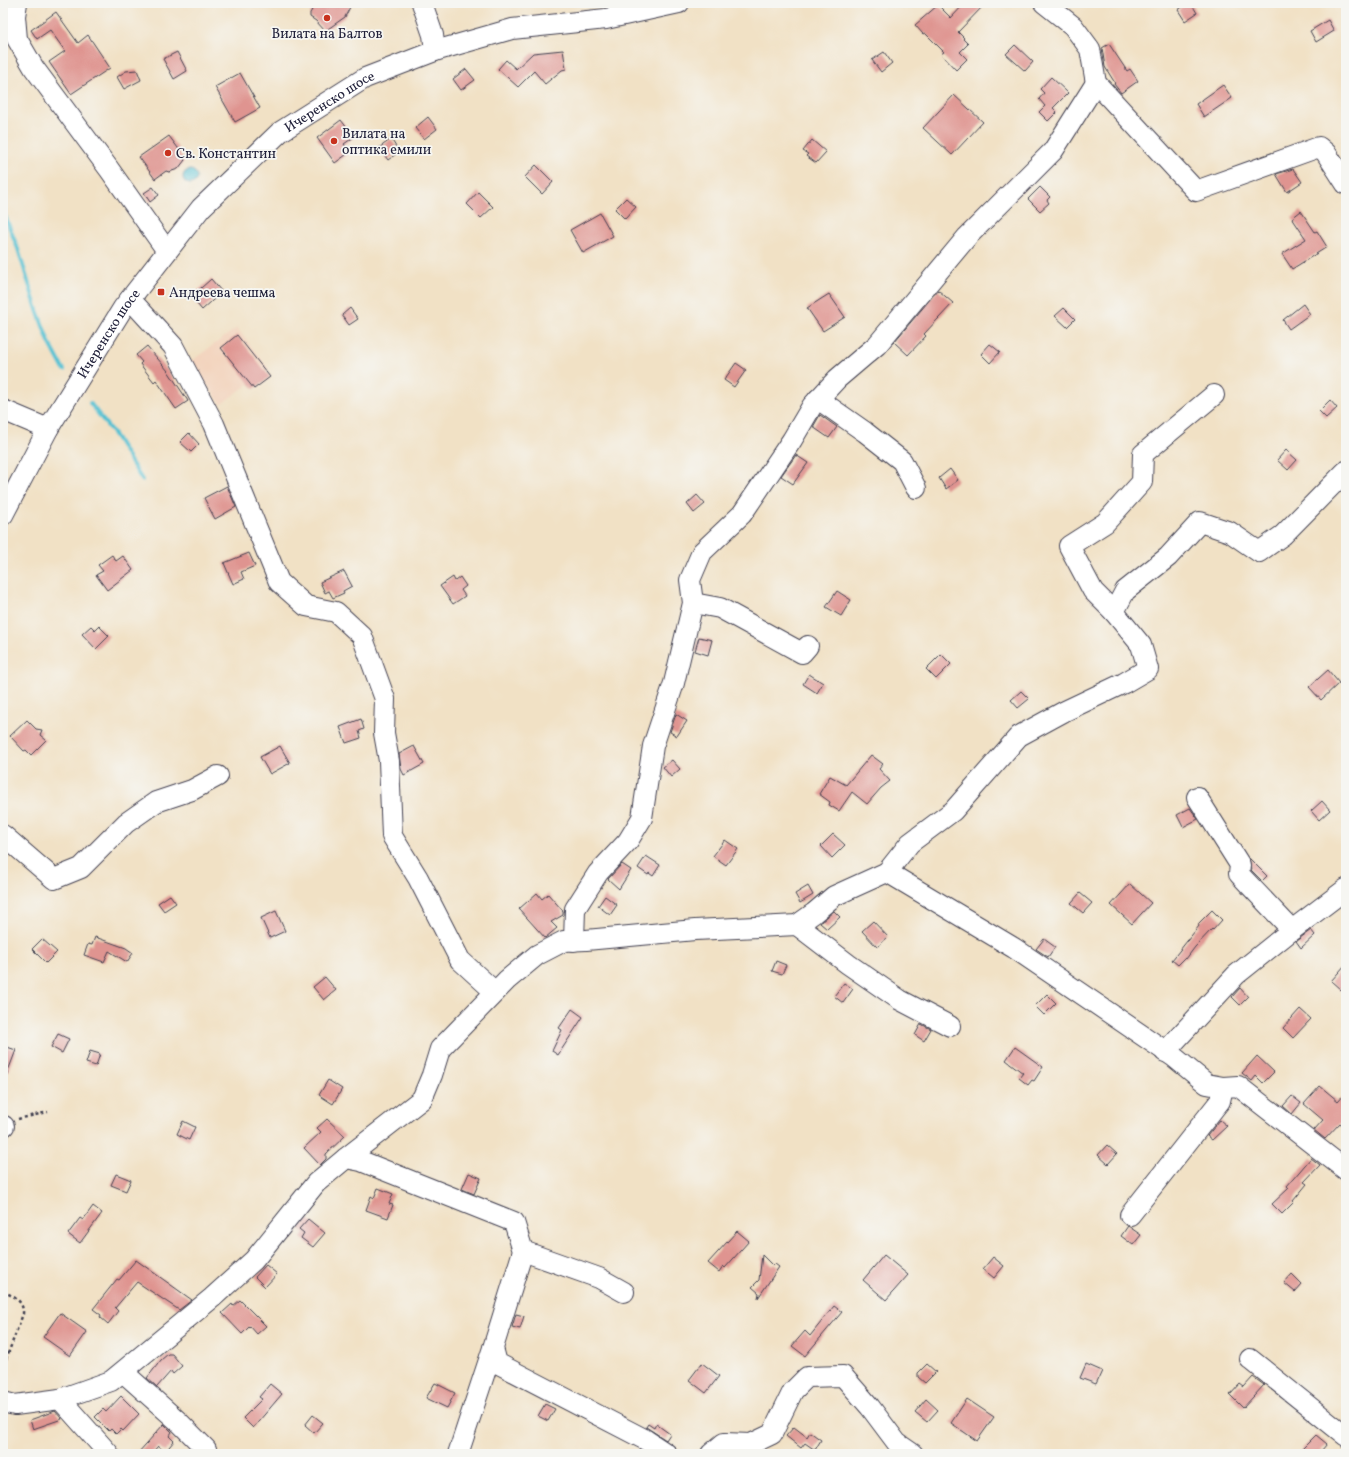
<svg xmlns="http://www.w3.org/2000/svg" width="1349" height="1457" viewBox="0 0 1349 1457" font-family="Vollkorn,serif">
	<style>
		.built { fill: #f3d4be }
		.water { fill: #57c1d2; stroke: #3c7286 }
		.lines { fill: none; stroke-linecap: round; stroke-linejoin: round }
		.stream { stroke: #57c1d2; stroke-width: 4 }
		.building { fill: #df9490 }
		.minor-casing { stroke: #413f50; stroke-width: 22 }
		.path { stroke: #413f50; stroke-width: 2.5; stroke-dasharray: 3 3; stroke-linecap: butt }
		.minor { stroke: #fff; stroke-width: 20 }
		.poi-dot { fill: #c8321e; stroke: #f6f6f2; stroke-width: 1.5 }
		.labels { text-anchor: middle; stroke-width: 3.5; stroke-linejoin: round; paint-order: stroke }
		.poi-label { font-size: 14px; fill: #22223b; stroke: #f6f6f2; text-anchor: start }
		.street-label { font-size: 14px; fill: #22223b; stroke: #f6f6f2 }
	</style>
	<rect width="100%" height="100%" fill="#f6f6f2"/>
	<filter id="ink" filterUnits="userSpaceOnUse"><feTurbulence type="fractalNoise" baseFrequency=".025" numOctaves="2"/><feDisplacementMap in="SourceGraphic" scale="8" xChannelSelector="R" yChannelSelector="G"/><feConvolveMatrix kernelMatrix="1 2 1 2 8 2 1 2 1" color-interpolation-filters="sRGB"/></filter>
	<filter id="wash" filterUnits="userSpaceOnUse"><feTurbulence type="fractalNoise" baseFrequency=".012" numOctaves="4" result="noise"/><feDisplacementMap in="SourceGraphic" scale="16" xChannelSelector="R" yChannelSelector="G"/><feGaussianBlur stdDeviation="0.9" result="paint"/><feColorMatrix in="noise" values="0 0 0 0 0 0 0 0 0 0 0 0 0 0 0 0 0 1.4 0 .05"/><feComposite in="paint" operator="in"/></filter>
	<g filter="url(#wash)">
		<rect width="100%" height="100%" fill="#f1e1c5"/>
		<!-- built -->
		<path class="built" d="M237 328 269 369 221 404 190 362Z"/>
		<!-- water -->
		<path class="water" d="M183 177a7 7 0 1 1 14 0a7 7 0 1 1-14 0Z"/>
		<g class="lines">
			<!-- stream -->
			<path class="stream" d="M3 211 18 249 37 310 49 342 64 370
				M90 403 115 436 142 480"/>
		</g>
		<g id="blocks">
			<!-- building -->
			<path class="building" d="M305 3H352L345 17 325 31 316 21 310 17V13L312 10Z
				M965 3H986L958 32 964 38 963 39 968 44 960 52 967 59 956 70 941 54 944 52 925 33 923 34 915 25 938 5 951 18Z
				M1188 3H1191L1197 13 1185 21 1178 10Z
				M56 12 78 43 88 35 110 68 71 94 49 62 65 51 50 30 37 39 31 30Z
				M1328 20 1334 31 1316 42 1310 31Z
				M1109 44 1127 71 1130 69 1138 81 1121 93 1114 84 1115 83 1105 67 1102 48Z
				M1015 45 1033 62 1025 71 1006 54Z
				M563 50 566 69 562 70 545 84 534 71 518 87 498 69 506 60 516 69 533 53Z
				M177 52 187 71 174 79 163 59Z
				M884 52 892 63 881 72 872 60Z
				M466 69 475 80 461 90 453 79Z
				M137 70 141 80 124 89 117 77 126 71Z
				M240 73 260 108 235 122 215 87Z
				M1051 77 1068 93 1053 108 1057 112 1048 121 1039 112 1045 106 1039 99 1044 93 1040 89Z
				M1223 85 1232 98 1204 117 1196 104Z
				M954 95 983 122 952 155 923 128Z
				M428 117 437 129 424 139 415 128Z
				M341 120 354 137 344 144 350 152 335 163 317 138Z
				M169 136 181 152 179 153 185 160 178 169 169 172 166 171 155 179 139 157Z
				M391 139 398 150 395 152 396 154 388 160 379 148Z
				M812 140 826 152 816 163 806 156 808 154 803 151Z
				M536 165 553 182 542 194 525 177Z
				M1293 169 1302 182 1287 192 1276 174Z
				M153 187 159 195 150 202 144 193Z
				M1040 187 1050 197 1047 200 1049 203 1040 211 1028 199Z
				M478 192 493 207 481 218 467 204Z
				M626 198 636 207 625 219 615 209Z
				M1301 211 1315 232 1317 231 1327 247 1292 269 1282 254 1306 239 1292 218Z
				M600 213 613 236 583 253 570 230Z
				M211 279 222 292 202 310 191 297Z
				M938 290 953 303 924 334 926 336 908 355 894 342Z
				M829 294 845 317 823 331 807 308Z
				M1303 304 1310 314 1289 329 1283 320Z
				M350 308 358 319 349 325 342 315Z
				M1064 308 1075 319 1067 327 1055 316Z
				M237 335 270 377 254 389 221 348Z
				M990 344 1000 352 990 363 981 354Z
				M147 346 168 371 188 401 176 409 156 380 154 382 140 364 142 362 136 355Z
				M736 363 746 370 734 387 724 380Z
				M1330 400 1337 408 1326 418 1319 411Z
				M820 415 837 427 829 438 813 427Z
				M189 433 199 444 191 452 180 442Z
				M1286 450 1297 460 1288 470 1277 460Z
				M796 455 808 463 793 484 781 476Z
				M950 469 958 480 946 489 939 478Z
				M227 486 236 507 215 519 204 498Z
				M697 495 705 504 694 513 687 504Z
				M249 553 255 566 241 572 244 579 233 584 224 563Z
				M112 555 116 561 123 556 133 570 107 590 96 575 103 571 98 565Z
				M344 571 352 586 343 591 344 593 333 598 329 591 325 593 320 582Z
				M453 577 455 581 460 577 466 586 461 590 465 596 453 604 440 586Z
				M837 591 851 600 841 616 826 607Z
				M91 626 95 630 99 626 109 636 96 649 82 634Z
				M699 637 712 640 708 655 695 651Z
				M941 654 951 664 936 679 926 669Z
				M1328 670 1339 683 1321 700 1309 687Z
				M809 674 823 683 817 693 803 684Z
				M1021 691 1029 699 1018 708 1011 700Z
				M676 714 687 721 677 736 670 732Z
				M361 719 364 729 359 731 361 738 346 743 340 727Z
				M27 720 36 729 42 730 40 735 46 740 31 755 26 750 24 751 10 736Z
				M280 746 290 763 270 774 260 757Z
				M414 746 424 764 404 775 401 769 399 754Z
				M871 755 883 764 879 769 890 781 881 788 867 804 852 792 839 811 829 805 830 802 819 794 830 776 846 785Z
				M672 760 680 769 671 777 663 767Z
				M1322 801 1330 810 1319 820 1311 811Z
				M1190 808 1198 819 1183 827 1177 815Z
				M833 834 845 845 832 858 821 846Z
				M725 840 738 849 726 865 713 856Z
				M646 856 660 865 653 876 649 873 648 875 638 868Z
				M1249 858 1267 876 1262 881 1251 870Z
				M622 864 631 870 619 889 608 879Z
				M1130 884 1151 903 1132 924 1111 905Z
				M808 886 813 895 800 903 795 894Z
				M537 893 542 899 548 894 563 911V915L551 922 557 928 545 938 519 909Z
				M1080 893 1092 903 1083 913 1071 903Z
				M170 895 176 903 164 911 158 903Z
				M605 896 617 905 610 915 598 906Z
				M1212 910 1222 920 1213 930 1212 929 1195 947 1186 959 1185 958 1178 965 1172 960 1199 926 1198 924Z
				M276 911 285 931 270 938 261 918Z
				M834 911 840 917 827 929 820 923Z
				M873 921 888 937 877 947 862 931Z
				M1311 930 1315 935 1301 948 1296 941Z
				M95 937 126 948 133 953 127 962 109 951 104 962 84 955 88 944 92 945Z
				M42 939 57 952 46 963 32 949Z
				M1044 939 1055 947 1048 957 1036 949Z
				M776 961 786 965 782 974 772 971Z
				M1346 964V985L1341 990 1331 981Z
				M325 977 336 990 324 1000 313 987Z
				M844 983 853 989 843 1003 834 996Z
				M1240 988 1248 997 1240 1005 1232 997Z
				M1047 994 1056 1003 1044 1015 1035 1006Z
				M572 1009 583 1017 558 1055 552 1051 562 1030 559 1028Z
				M1300 1009 1311 1019 1293 1038 1283 1028Z
				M921 1024 931 1029 924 1041 915 1035Z
				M58 1034 69 1039 62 1053 51 1047Z
				M7 1047 16 1050 5 1079 3 1078V1057Z
				M1015 1047 1043 1067 1034 1081 1032 1080 1028 1085 1019 1078 1023 1073 1006 1060Z
				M90 1051 100 1054 96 1066 86 1063Z
				M1257 1056 1274 1072 1263 1083 1256 1076 1252 1081 1242 1073Z
				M328 1080 342 1089 333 1104 319 1095Z
				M1320 1086 1338 1101 1346 1092V1128L1340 1123 1325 1139 1314 1130 1323 1120 1304 1104Z
				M1292 1096 1301 1103 1292 1114 1283 1106Z
				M327 1119 345 1136 326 1154V1159L320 1165 304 1148 321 1132 317 1128Z
				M1220 1120 1227 1126 1212 1140 1207 1136Z
				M183 1121 195 1127 189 1140 177 1134Z
				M1107 1145 1117 1154 1108 1164 1098 1155Z
				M1311 1158 1320 1165 1304 1182 1307 1184 1293 1201 1294 1202 1282 1214 1272 1204 1289 1188 1287 1186Z
				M469 1173 481 1178 474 1194 462 1189Z
				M116 1174 131 1180 126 1191 111 1185Z
				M378 1188 393 1194 389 1204 393 1205 388 1218 366 1210 371 1196 374 1198Z
				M93 1206 102 1213 80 1243 68 1234 80 1218 83 1220Z
				M308 1219 325 1233 313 1247 301 1238 304 1233 299 1229Z
				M1128 1226 1141 1235 1133 1245 1121 1236Z
				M737 1231 749 1241 725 1268 723 1266 719 1272 708 1263Z
				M762 1255 773 1266 775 1264 779 1267 758 1298 759 1293 752 1287 759 1280Z
				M884 1255 908 1275 886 1300 863 1280Z
				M993 1257 1004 1266 994 1278 983 1269Z
				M136 1260 192 1300 179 1310 137 1282 115 1308 118 1311 108 1324 100 1317 101 1315 93 1309 117 1279 119 1280Z
				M266 1265 277 1274 265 1287 255 1277Z
				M1292 1274 1302 1284 1295 1292 1284 1283Z
				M240 1300 266 1326 257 1334 250 1326 242 1334 222 1313 232 1304 233 1306Z
				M834 1306 842 1312 805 1356 792 1346 805 1331 810 1336Z
				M60 1313 87 1332 70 1356 43 1337Z
				M516 1314 524 1316 520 1329 512 1327Z
				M168 1354H172L182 1366 173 1374 171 1371 157 1387 147 1378 161 1360Z
				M702 1363 719 1376 706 1393 689 1380Z
				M927 1364 936 1372 925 1383 918 1377V1373Z
				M1086 1364 1102 1371 1096 1384 1080 1378Z
				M1253 1377 1264 1385 1243 1408 1230 1395 1240 1384 1244 1387Z
				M435 1383 455 1393 447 1408 426 1398Z
				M270 1384 282 1394 253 1428 243 1418 262 1399 259 1397Z
				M121 1396 139 1414 123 1431 121 1429 116 1434 111 1429 109 1431 95 1417 103 1409 106 1412Z
				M926 1399 938 1410 927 1422 915 1412Z
				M967 1399 994 1417 977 1441 951 1423Z
				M545 1404 555 1409 548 1421 538 1416Z
				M55 1411 62 1419 33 1429 30 1420Z
				M313 1415 323 1423 314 1433 305 1425Z
				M164 1424 172 1432 169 1436 174 1441 165 1452 158 1446 151 1454H137Z
				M648 1424 654 1428 656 1424 670 1434 666 1440 646 1427Z
				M794 1427 807 1437 810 1432 821 1440 815 1450 805 1443 801 1448 786 1436Z
				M1316 1435 1327 1444 1321 1451 1324 1454H1300L1303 1450 1302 1449Z"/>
		</g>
	</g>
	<g filter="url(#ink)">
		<use href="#blocks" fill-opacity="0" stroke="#413f50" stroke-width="1"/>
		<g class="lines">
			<!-- minor casing -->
			<g class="minor-casing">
				<g id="minor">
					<path d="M17 3 15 16 17 39 34 68 109 169 167 251"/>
					<path d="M422 3 433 35 435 51"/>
					<path d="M1044 3 1073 26 1090 49 1096 83 1196 191 1319 147 1326 153 1346 184"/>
					<path d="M130 299 173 346 214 424 279 582 306 606 336 612 362 636 385 699 384 733 389 761 392 836 418 878 460 960 495 992"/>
					<path d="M818 399 865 432 902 461 916 488"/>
					<path d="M3 410 48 429"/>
					<path id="s1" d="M3 515 48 429 123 308 201 208 280 132 365 78 435 51 512 29 606 19 679 3"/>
					<path d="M693 603 720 608 802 653 808 646"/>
					<path d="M1114 612 1093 591 1069 546 1105 523 1142 482 1143 454 1214 395"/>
					<path d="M1197 797 1240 865 1239 874 1292 930"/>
					<path d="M3 835 54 879 81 868 126 823 156 802 192 790 218 776"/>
					<path d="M887 872 910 843 953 811 1019 736 1065 711 1124 683 1148 669 1141 645 1114 612 1125 591 1168 557 1200 522 1230 532 1259 552 1283 535 1346 471"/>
					<path d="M797 925 848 964 900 1000 950 1026"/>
					<path d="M574 941 575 909 598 873 628 841 642 818 653 746 674 683 693 603 690 580 702 552 742 514 792 440 812 406 837 379 877 345 967 237 1053 151 1096 83"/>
					<path d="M1165 1052 1236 975 1292 930 1346 889"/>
					<path d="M3 1126H4"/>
					<path d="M346 1158 422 1099 432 1075 440 1049 507 980 537 955 564 941 586 940 695 930 797 925 814 913 834 896 887 872 1014 948 1174 1057 1207 1084 1223 1087 1238 1086 1346 1170"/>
					<path d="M1130 1215 1220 1101 1223 1087"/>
					<path d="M523 1251 599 1278 624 1292"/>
					<path d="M1250 1359 1346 1436"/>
					<path d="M123 1372 179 1422 206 1449 207 1454"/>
					<path d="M60 1399 109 1454"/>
					<path d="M3 1402 15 1405 60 1399 111 1381 212 1298 254 1260 316 1183 346 1158 361 1161 514 1222 523 1251 493 1348 497 1363 646 1440 667 1454"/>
					<path d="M458 1454 493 1348"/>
					<path d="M711 1454 724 1443 751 1444 772 1434 793 1391 807 1377 843 1376 870 1407 897 1443 913 1454"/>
				</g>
			</g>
			<!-- path -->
			<path class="path" d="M18 1119 48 1112
				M3 1291C13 1297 24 1300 23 1314L3 1367"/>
			<!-- minor -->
			<use href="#minor" class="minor"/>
		</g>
	</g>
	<!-- markers -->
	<g class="poi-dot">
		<circle cx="327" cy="18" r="4"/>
		<circle cx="334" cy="141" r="4"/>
		<circle cx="168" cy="153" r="4"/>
		<rect x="157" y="288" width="8" height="8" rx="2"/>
	</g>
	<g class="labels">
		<!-- poi labels -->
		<g class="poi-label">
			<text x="327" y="38" text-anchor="middle">Вилата на Балтов</text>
			<text x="342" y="138">Вилата на<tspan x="342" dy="16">оптика емили</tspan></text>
			<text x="176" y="158">Св. Константин</text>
			<text x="169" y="297">Андреева чешма</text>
		</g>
		<!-- street labels -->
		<g class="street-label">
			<text dy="5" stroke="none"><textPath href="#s1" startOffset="534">Ичеренско шосе</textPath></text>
			<text dy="5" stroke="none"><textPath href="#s1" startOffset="210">Ичеренско шосе</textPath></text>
		</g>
	</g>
	<!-- margin -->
	<rect width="1349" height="1457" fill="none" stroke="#f6f6f2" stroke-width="16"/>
</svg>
